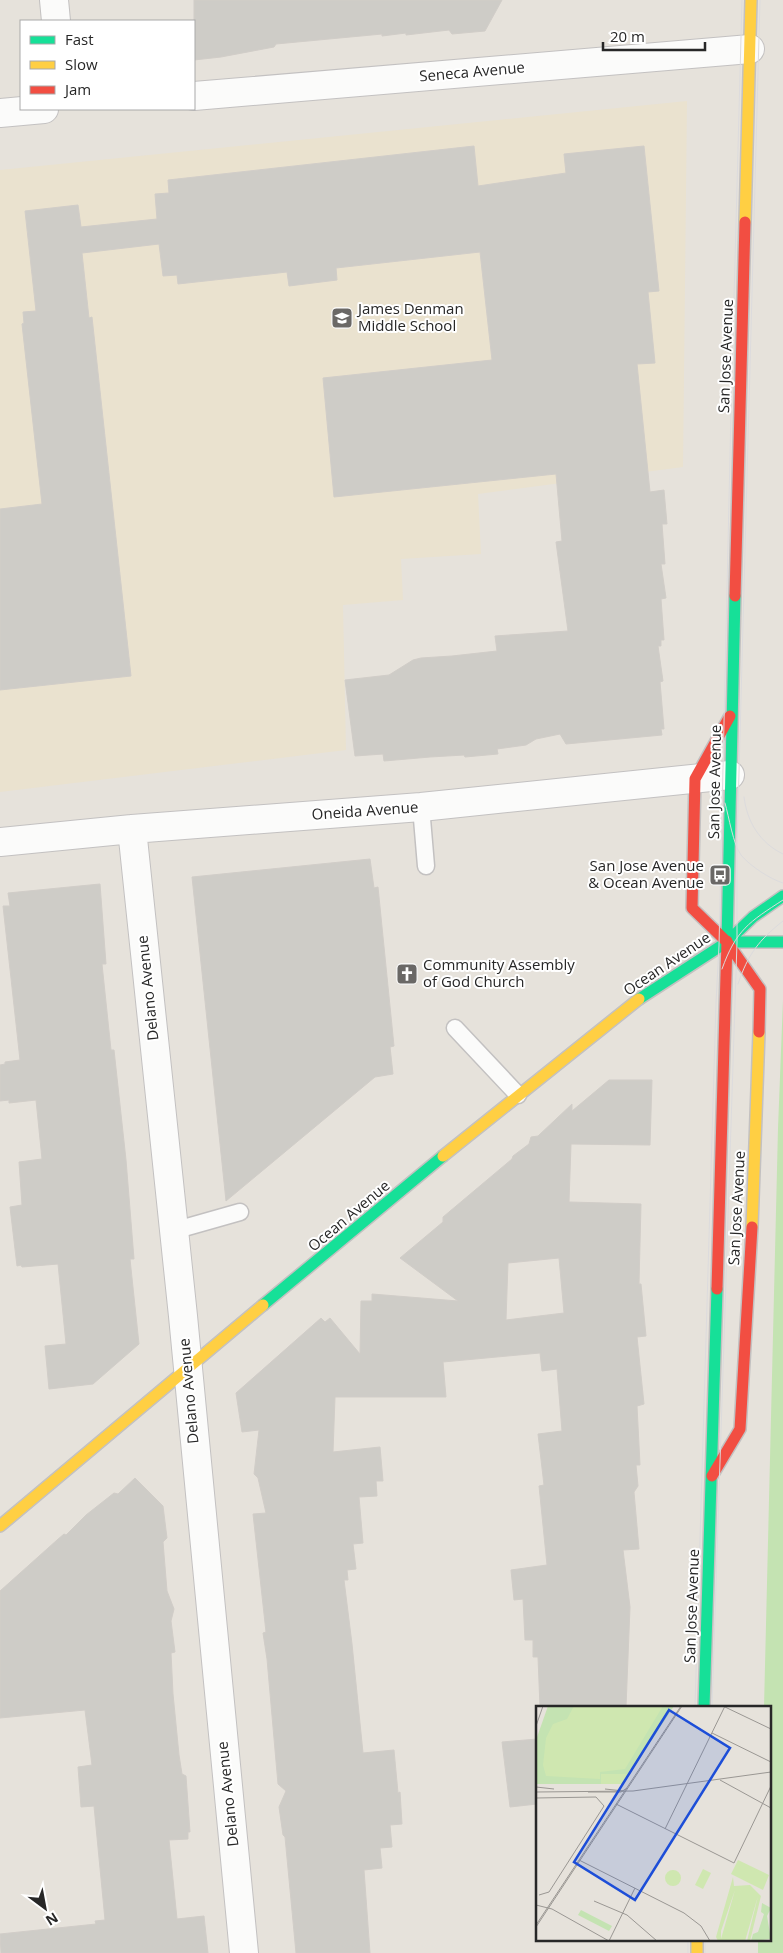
<svg xmlns="http://www.w3.org/2000/svg" width="783" height="1953" viewBox="0 0 783 1953" font-family="'Open Sans',sans-serif">
	<style>
		.education { fill: #eae2cf }
		.green { fill: #c4e3b2 }
		.building { fill: #ceccc7; stroke: #d1cdc8; fill-rule: evenodd }
		.lines { fill: none; stroke-linecap: round; stroke-linejoin: round }
		.lane-casing { stroke: #c3c1c1; stroke-width: 19 }
		.street-casing { stroke: #c3c1c1; stroke-width: 30 }
		.fast-casing { stroke: #c3c1c1; stroke-width: 14 }
		.slow-casing { stroke: #c3c1c1; stroke-width: 14 }
		.jam-casing { stroke: #c3c1c1; stroke-width: 14 }
		.lane { stroke: #fbfbfa; stroke-width: 16 }
		.street { stroke: #fbfbfa; stroke-width: 28 }
		.fast { stroke: #16e098; stroke-width: 11 }
		.slow { stroke: #ffcf43; stroke-width: 11 }
		.jam { stroke: #f24e42; stroke-width: 11 }
		.tram { stroke: #dcdbdd; stroke-width: 1 }
		.labels { text-anchor: middle; stroke-width: 4; stroke-linejoin: round; paint-order: stroke }
		.street-label { font-size: 15px; fill: #272727; stroke: #fff }
		.poi-label { font-size: 15px; fill: #272727; stroke: #fff; text-anchor: start }
		.inset-road { fill: none; stroke: #9a9793; stroke-width: 1 }
		.view { fill: #1d4ed8; fill-opacity: 0.15; stroke: #1d4ed8; stroke-width: 2.5 }
		.inset-edge { fill: none; stroke: #272727; stroke-width: 2.5 }
	</style>
	<rect width="100%" height="100%" fill="#e6e2db"/>
	<!-- education -->
	<path class="education" d="M687 101 683 467 478 494 481 554 401 559 403 600 343 605 346 750 0 792V170Z"/>
	<!-- green -->
	<path class="green" d="M783 1000V1953H758V1939H769V1707H764L778 1128Z"/>
	<!-- building -->
	<path class="building" d="M194 0H502L485 31 452 34 449 30 406 35V33L382 36V34L276 44 274 47 221 57 194 60Z
		M474 146 478 186 566 173 564 154 644 146 659 291 648 292 655 363 637 364 650 492 664 490 667 524H662L665 564H661L666 598 661 599 664 640H661V646H658L663 681 660 682 664 729H661L662 735 566 744 560 734 536 739 526 745 497 749 498 754 465 757 464 755 430 757 384 761 383 754 355 756 345 680 389 675 413 660 421 658 452 656 497 651 495 636 568 631 556 542 562 541 556 474 334 497 323 378 492 360 480 252 336 268 337 280 289 286 287 272 178 284 177 275 163 276 159 244 82 253 89 318 92 317 131 676 0 690V509L42 504 22 324 24 323 23 312 36 311 25 211 78 205 81 227 157 219 155 194 169 193 168 180Z
		M370 859 374 888 378 887 394 1046 390 1047 393 1074 375 1077 226 1201 192 877Z
		M100 884 106 964H102L111 1050H114L126 1160 134 1259H130L139 1344 93 1384 49 1389 45 1346 66 1344 58 1264 22 1267 21 1265 17 1266 10 1207 22 1205 19 1162 42 1159 36 1100 9 1103V1100L0 1101V1065L5 1064V1062L20 1060 3 906H10L8 893Z
		M609 1080H652L650 1145 571 1144 569 1202 641 1204 639 1284H641L646 1336 637 1337 644 1404 637 1406 640 1465H636L638 1486 634 1492 639 1549 623 1550 630 1607 626 1707H540L538 1657H533V1640H525L523 1599 514 1600 511 1570 547 1565 539 1486 544 1485 538 1434 562 1431 557 1369 542 1371 540 1353 443 1362 446 1397H335L333 1452 380 1447 383 1481H376L377 1496 359 1497 363 1543 353 1544 356 1569 347 1570 348 1580H344L352 1644 363 1753 394 1750 398 1793 400 1792 402 1824 390 1825 392 1847 380 1848 382 1868 364 1870 370 1953H296L285 1837 283 1835 279 1807 286 1791 278 1784 267 1659 263 1633 266 1632 253 1514 266 1513 258 1478 254 1474 259 1430 242 1432 236 1393 321 1318 325 1322 330 1318 360 1354 361 1301H372V1294L458 1301 400 1258 443 1222V1217L512 1159 513 1156 529 1144 531 1137 538 1136 572 1104V1111ZM559 1258 564 1313 506 1320 508 1263Z
		M135 1478 163 1506 167 1538 163 1542 167 1591 174 1609 171 1621 175 1652 171 1653 173 1694 179 1755 182 1774 186 1776 190 1832H188V1839L169 1840 177 1919 204 1916 208 1953H1L0 1934 96 1924 95 1921 105 1920 94 1806 81 1807 78 1767 92 1765 85 1710 0 1718V1591L57 1540 64 1534 66 1535 86 1515 114 1493 118 1494Z
		M537 1739V1804L510 1807 502 1742Z"/>
	<g class="lines">
		<!-- lane casing -->
		<g class="lane-casing">
			<path id="lane" d="M421 807 426 866
				M455 1028 518 1095
				M173 1231 240 1212"/>
		</g>
		<!-- street casing -->
		<g class="street-casing">
			<path id="street" d="M54 0 56 21
				M194 96 750 49
				M0 113 44 109
				M132 829 183 1316 244 1953
				M0 842 132 829 421 807 730 775"/>
		</g>
		<!-- fast casing -->
		<g class="fast-casing">
			<path id="fast" d="M727 941 735 596
				M727 942H783
				M639 999 727 942 753 917 783 896
				M263 1305 443 1156
				M704 1707 717 1289"/>
		</g>
		<!-- slow casing -->
		<g class="slow-casing">
			<path id="slow" d="M745 222 751 0
				M443 1156 639 999
				M752 1227 759 1032
				M0 1526 263 1305
				M697 1939V1953"/>
		</g>
		<!-- jam casing -->
		<g class="jam-casing">
			<path id="jam" d="M735 596 745 222
				M730 716 695 779 692 908 727 942 760 989 759 1032
				M717 1289 727 941
				M712 1476 740 1429 752 1227"/>
		</g>
		<!-- lane -->
		<use href="#lane" class="lane"/>
		<!-- street -->
		<use href="#street" class="street"/>
		<!-- fast -->
		<use href="#fast" class="fast"/>
		<!-- slow -->
		<use href="#slow" class="slow"/>
		<!-- jam -->
		<use href="#jam" class="jam"/>
		<!-- tram -->
		<path class="tram" d="M744 797C747 822 760 843 783 854
			M725 803C729 817 733 844 741 855 750 866 770 879 783 883
			M722 969C736 930 749 922 783 900
			M738 984C748 954 759 940 783 921
			M695 1707 716 1003 719 946 731 411 742 0
			M712 1707 737 942V846L760 0
			M688 1953V1939
			M705 1953V1939"/>
	</g>
	<!-- icons -->
	<defs>
		<g id="school-square" transform="scale(1.125)"><rect x="-9" y="-9" width="18" height="18" rx="4" fill="#6a6866" stroke="#fff"/><path d="M0-5L7-2L0 1L-7-2ZM-4 1L0 2.5L4 1V4Q0 6-4 4Z" fill="#fff"/></g>
		<g id="bus-square" transform="scale(1.125)"><rect x="-9" y="-9" width="18" height="18" rx="4" fill="#6a6866" stroke="#fff"/><path d="M-5-6H5V4H4V6H2V4H-2V6H-4V4H-5ZM-3.5-4V0h7V-4ZM-3.5 1.2v1.5H-2V1.2ZM2 1.2v1.5H3.5V1.2Z" fill="#fff"/></g>
		<g id="church-square" transform="scale(1.125)"><rect x="-9" y="-9" width="18" height="18" rx="4" fill="#6a6866" stroke="#fff"/><path d="M-1.2-6h2.4v3.5h3.3v2.4h-3.3V6h-2.4V-.1h-3.3v-2.4h3.3Z" fill="#fff"/></g>
	</defs>
	<g fill-rule="evenodd">
		<use href="#school-square" x="342" y="318"/>
		<use href="#bus-square" x="720" y="875"/>
		<use href="#church-square" x="407" y="974"/>
	</g>
	<g class="labels">
		<!-- street labels -->
		<g class="street-label">
			<text transform="translate(472 72) rotate(-5)" y="5">Seneca Avenue</text>
			<text transform="translate(726 356) rotate(-88)" y="5">San Jose Avenue</text>
			<text transform="translate(715 782) rotate(-89)" y="5">San Jose Avenue</text>
			<text transform="translate(365 811) rotate(-4)" y="5">Oneida Avenue</text>
			<text transform="translate(667 964) rotate(-34)" y="5">Ocean Avenue</text>
			<text transform="translate(148 988) rotate(-96)" y="5">Delano Avenue</text>
			<text transform="translate(737 1208) rotate(-87)" y="5">San Jose Avenue</text>
			<text transform="translate(349 1216) rotate(-40)" y="5">Ocean Avenue</text>
			<text transform="translate(189 1391) rotate(-95)" y="5">Delano Avenue</text>
			<text transform="translate(692 1606) rotate(-88)" y="5">San Jose Avenue</text>
			<text transform="translate(228 1794) rotate(-96)" y="5">Delano Avenue</text>
		</g>
		<!-- poi labels -->
		<g class="poi-label">
			<text x="358" y="314">James Denman<tspan x="358" dy="17">Middle School</tspan></text>
			<text x="704" y="871" text-anchor="end">San Jose Avenue<tspan x="704" dy="17">&amp; Ocean Avenue</tspan></text>
			<text x="423" y="970">Community Assembly<tspan x="423" dy="17">of God Church</tspan></text>
		</g>
	</g>
	<!-- overview -->
	<g transform="translate(536 1706)">
		<rect width="235" height="235" fill="#e6e2db"/>
		<path d="M12 0H138L87 78H0V34ZM226 197 235 202 231 210 235 233 215 235 217 228 222 226 228 208 225 206ZM45 204 76 220 73 225 42 209Z" fill="#c4e3b2"/>
		<path d="M38 0H127L89 63 64 66V73L10 70 7 59 10 32 17 18 31 13ZM65 68H91L85 78H65ZM202 154 233 169 227 184 195 168ZM167 163 175 167 167 183 159 179ZM129 172a8 8 0 1 1 16 0a8 8 0 1 1-16 0ZM197 171 198 180 214 179 225 190 214 235H211L222 190 209 235H182L180 231ZM199 184 185 233V225Z" fill="#cfe7b0" fill-rule="evenodd"/>
		<path class="inset-road" d="M189 1 235 23M0 20 7 0M176 27 235 56M184 74 235 102M0 81 18 83M69 83 88 85M0 86 97 85 235 66M52 86H85L91 82M0 92 60 91 68 100 13 186 3 189M80 98 198 157 235 80M129 123 189 0M43 154 148 207 165 220 174 235M58 195 91 209 121 235M0 199 16 203 73 235M0 219 145 0M0 221 146 0M73 235 99 182"/>
		<path class="view" d="M133 4 194 42 99 194 38 156Z"/>
		<rect width="235" height="235" class="inset-edge"/>
	</g>
	<!-- legend -->
	<rect x="20" y="20" width="175" height="90" fill="#ffffff" stroke="#a9a9a9"/>
	<rect x="30" y="36" width="25" height="8" fill="#16e098" stroke="#a9a9a9"/>
	<text x="65" y="45" font-size="15" fill="#272727">Fast</text>
	<rect x="30" y="61" width="25" height="8" fill="#ffcf43" stroke="#a9a9a9"/>
	<text x="65" y="70" font-size="15" fill="#272727">Slow</text>
	<rect x="30" y="86" width="25" height="8" fill="#f24e42" stroke="#a9a9a9"/>
	<text x="65" y="95" font-size="15" fill="#272727">Jam</text>
	<!-- north arrow -->
	<g transform="translate(45 1908) rotate(148)" stroke="#ffffff" stroke-width="4" paint-order="stroke">
	<path d="M0-4L9 19L0 12L-9 19Z" fill="#272727"/>
	<text y="-8" font-size="14" font-weight="bold" text-anchor="middle" fill="#272727">N</text>
	</g>
	<!-- scale -->
	<path d="M603 42v8h102v-8" fill="none" stroke="#272727" stroke-width="2.5"/>
	<text x="610" y="42" font-size="15" fill="#272727" stroke="#ffffff" stroke-width="4" paint-order="stroke">20 m</text>
</svg>
